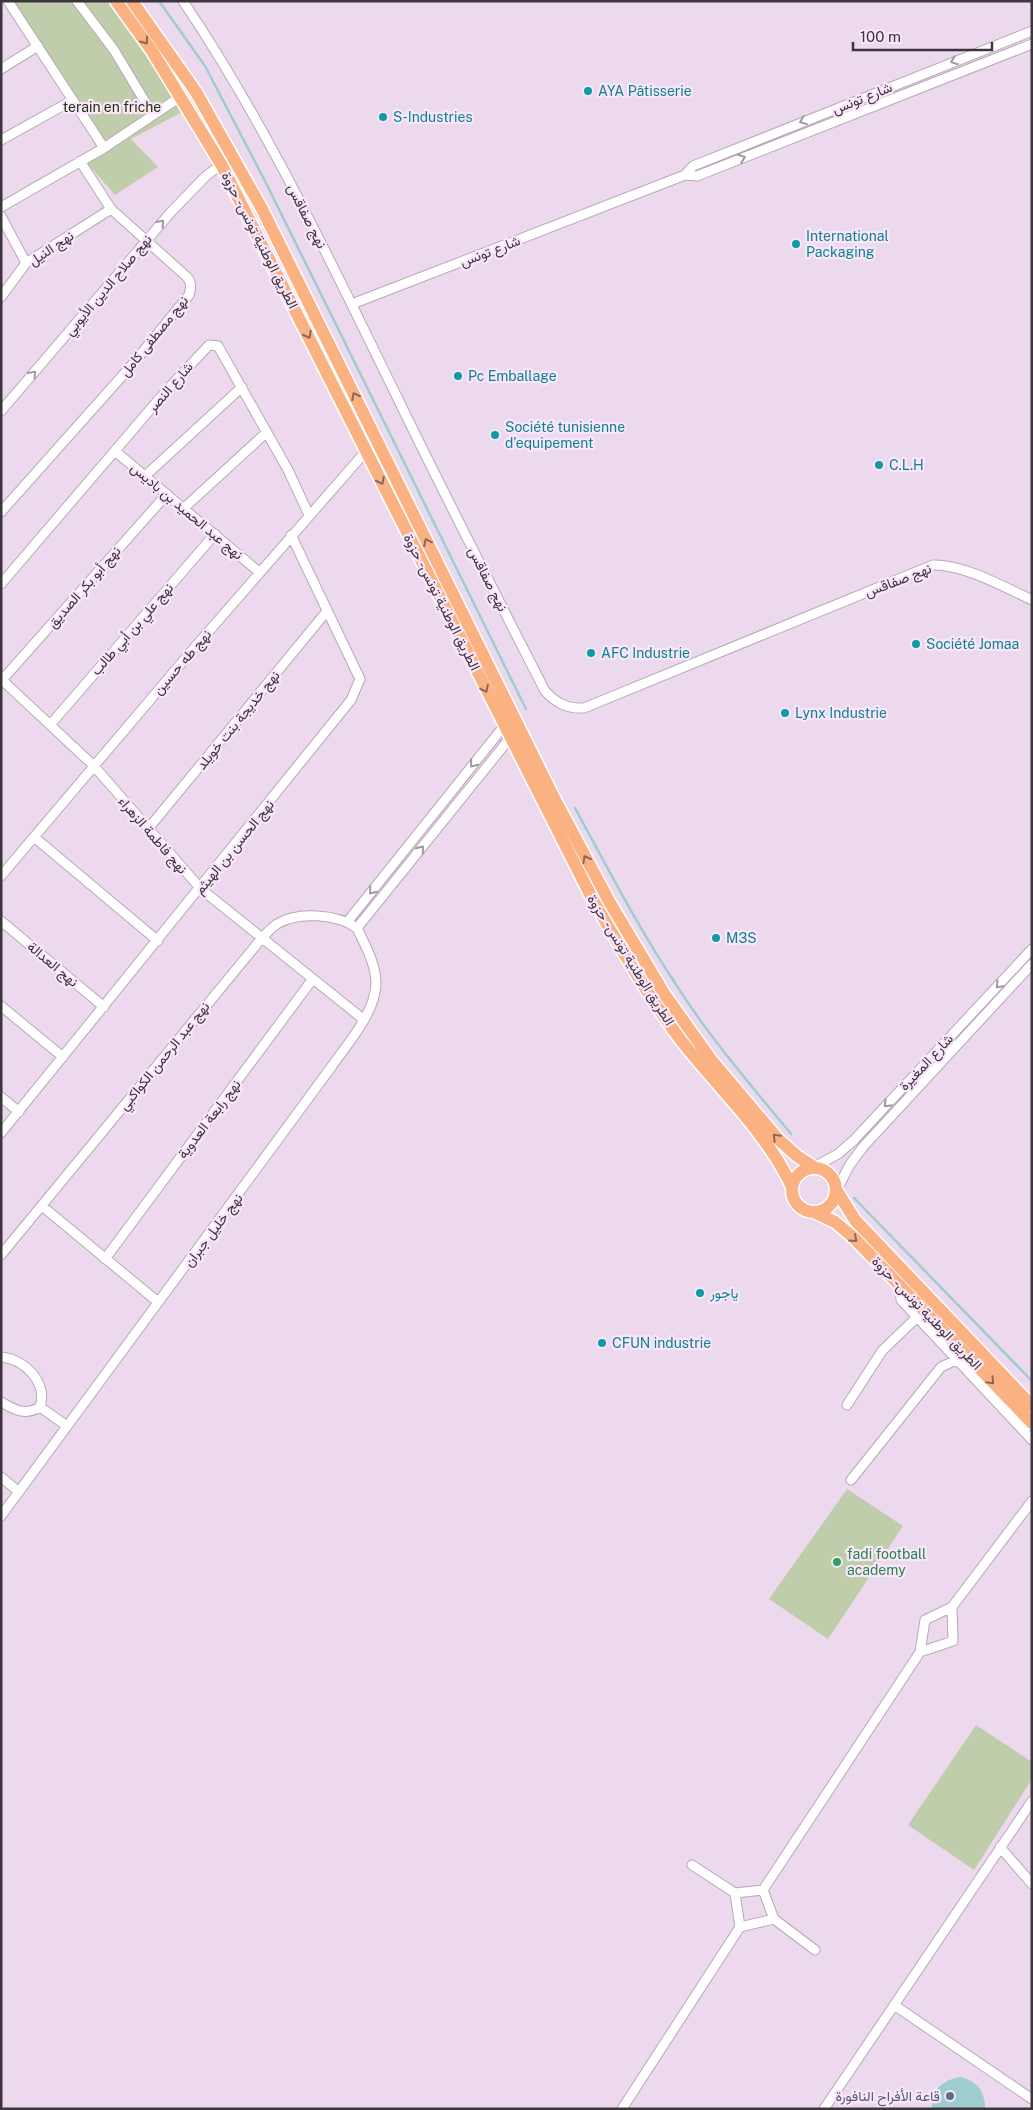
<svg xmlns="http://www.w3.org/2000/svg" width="1033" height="2110" viewBox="0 0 1033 2110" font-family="'Public Sans',Vazirmatn,sans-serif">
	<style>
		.green { fill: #bfcdab }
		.water { fill: #9ecdd0 }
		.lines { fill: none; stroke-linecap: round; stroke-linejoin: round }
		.stream { stroke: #9ecdd0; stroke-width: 2.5 }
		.minor-casing { stroke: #baa6ba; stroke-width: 11 }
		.primary-casing { stroke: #fff; stroke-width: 15 }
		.minor { stroke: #fff; stroke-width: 9 }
		.primary { stroke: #fbb283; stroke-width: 12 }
		.oneway { stroke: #896759 }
		.oneway2 { stroke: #9e9a9e }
		.culture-dot { fill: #0f9aa8; stroke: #fae6fb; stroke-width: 2 }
		.leisure-dot { fill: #2e9e5b; stroke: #fae6fb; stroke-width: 2 }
		.service-dot { fill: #5c6f8a; stroke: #fae6fb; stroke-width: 2 }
		.labels { text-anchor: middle; stroke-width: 4.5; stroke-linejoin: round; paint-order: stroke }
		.culture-label { font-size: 14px; fill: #0d838f; stroke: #fae6fb; text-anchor: start }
		.street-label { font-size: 14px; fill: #3d353d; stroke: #fae6fb }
		.park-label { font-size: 14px; fill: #243109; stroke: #fae6fb }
		.leisure-label { font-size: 14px; fill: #27864d; stroke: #fae6fb; text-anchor: start }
		.service-label { font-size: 14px; fill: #4e5e75; stroke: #fae6fb; text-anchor: end }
	</style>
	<rect width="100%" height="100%" fill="#edd9ee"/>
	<!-- green -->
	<path class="green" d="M3 1H111L145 51 182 112 131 139 158 167 115 195 81 156 96 147 56 70 28 39Z
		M847 1489 903 1526 828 1639 769 1599Z
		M976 1725 1032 1762V1779L974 1870 908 1825Z"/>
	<!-- water -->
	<path class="water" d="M960 2077C977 2081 985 2091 985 2109H932C930 2090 943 2080 960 2077Z"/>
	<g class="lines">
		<!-- stream -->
		<path class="stream" d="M159 1 205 66 265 181 526 709
			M575 808C607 867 638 927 675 983 709 1037 751 1085 791 1134
			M854 1198 1032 1381"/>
		<!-- minor casing -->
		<g class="minor-casing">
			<path id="minor" d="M8 1 104 148
				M77 1 114 50 153 115
				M183 1C268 127 332 265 399 401 446 498 496 595 545 691 556 703 567 709 584 708L933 565C963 564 1004 587 1032 600
				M1 69 38 46
				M1 140 73 100
				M685 175 697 176 1032 44
				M1 207 104 148 180 97
				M1 216 26 263
				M1 297 26 263 111 209
				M352 304 685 175 693 166 1032 31
				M1 411 171 212 206 176 232 156
				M115 451 259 572
				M145 476 242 387
				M184 508 267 432
				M1 512 131 366 189 295C191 288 192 283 187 277L111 209 80 161
				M1 584 166 391 209 345 218 346 288 470 309 515
				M1 679 94 766 201 889 363 1019
				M2 680 167 494
				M50 725 215 534
				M148 829 327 611
				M34 837 158 941
				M1 876 189 654 366 451
				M1 921 104 1007
				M348 921 504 726
				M357 928 510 738
				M1 1006 63 1057
				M1 1097 19 1112
				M1 1133 351 700 360 679 291 535
				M814 1167 838 1154 854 1140 1032 949
				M837 1190 849 1166 863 1147 1032 964
				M42 1206 158 1302
				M1 1255 262 938C266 934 271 928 277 924 298 911 337 914 357 928
				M105 1259 312 980
				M900 1285 901 1300 1032 1440
				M1 1357C25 1359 48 1383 40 1407 25 1416 15 1410 1 1402
				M847 1405 882 1351 917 1317
				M40 1407 67 1426
				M1 1477 19 1492
				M851 1480 941 1367 956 1360
				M1 1516 332 1066C348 1043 375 1013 376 984 376 964 365 945 357 928
				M920 1652 953 1641 952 1607
				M1000 1847 1032 1884
				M692 1865 735 1893 763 1890
				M763 1890 920 1652 925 1620 952 1607 1032 1501
				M763 1890 774 1919 815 1950
				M740 1927 774 1919
				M894 2005 1032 2099
				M622 2109 740 1927 735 1893
				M824 2109 1032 1801"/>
		</g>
		<!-- primary casing -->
		<g class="primary-casing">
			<path id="primary" d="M116 1 152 51 221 164 593 900C620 947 647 995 680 1039 717 1087 766 1131 792 1187
				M132 1 196 92 262 209 553 796 610 903 665 995 712 1061 778 1139 797 1156 814 1167
				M792 1190a22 22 0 1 1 44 0a22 22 0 1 1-44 0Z
				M837 1191 855 1220 1032 1406
				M814 1212 835 1222 854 1238 1032 1423"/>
		</g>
		<!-- minor -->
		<use href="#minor" class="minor"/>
		<!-- primary -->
		<use href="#primary" class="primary"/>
	</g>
	<!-- one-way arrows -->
	<defs><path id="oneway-chevron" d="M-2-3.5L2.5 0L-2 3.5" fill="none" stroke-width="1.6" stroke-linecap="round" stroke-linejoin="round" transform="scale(1.25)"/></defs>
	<g class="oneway">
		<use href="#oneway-chevron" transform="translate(145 41) rotate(54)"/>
		<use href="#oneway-chevron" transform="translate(308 335) rotate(63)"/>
		<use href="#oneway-chevron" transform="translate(355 396) rotate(-117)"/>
		<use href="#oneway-chevron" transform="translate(381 481) rotate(63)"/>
		<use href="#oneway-chevron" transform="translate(427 542) rotate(-116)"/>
		<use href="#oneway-chevron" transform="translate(485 689) rotate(64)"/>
		<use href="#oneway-chevron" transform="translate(586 859) rotate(-119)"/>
		<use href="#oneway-chevron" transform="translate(776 1137) rotate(-134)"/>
		<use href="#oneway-chevron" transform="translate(854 1239) rotate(42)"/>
		<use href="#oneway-chevron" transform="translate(991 1381) rotate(46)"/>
	</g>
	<g class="oneway2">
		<use href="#oneway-chevron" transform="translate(954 61) rotate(159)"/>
		<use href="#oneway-chevron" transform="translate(803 121) rotate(158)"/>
		<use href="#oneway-chevron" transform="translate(742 158) rotate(-21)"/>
		<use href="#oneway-chevron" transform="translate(161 223) rotate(-48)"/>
		<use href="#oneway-chevron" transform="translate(33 374) rotate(-49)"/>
		<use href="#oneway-chevron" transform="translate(473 764) rotate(129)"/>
		<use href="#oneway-chevron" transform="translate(421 849) rotate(-51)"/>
		<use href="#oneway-chevron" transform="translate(372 891) rotate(129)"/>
		<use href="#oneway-chevron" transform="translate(999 985) rotate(133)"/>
		<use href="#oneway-chevron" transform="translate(887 1104) rotate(133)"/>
	</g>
	<!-- markers -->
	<g class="culture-dot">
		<circle cx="588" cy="91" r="5"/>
		<circle cx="383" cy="117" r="5"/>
		<circle cx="796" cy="244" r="5"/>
		<circle cx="458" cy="376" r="5"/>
		<circle cx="495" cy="435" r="5"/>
		<circle cx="879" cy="465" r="5"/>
		<circle cx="916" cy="644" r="5"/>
		<circle cx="591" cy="653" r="5"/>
		<circle cx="785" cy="713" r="5"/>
		<circle cx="716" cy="938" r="5"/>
		<circle cx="700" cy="1293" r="5"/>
		<circle cx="602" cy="1343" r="5"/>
	</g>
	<circle class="leisure-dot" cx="837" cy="1562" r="5"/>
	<circle class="service-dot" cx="950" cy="2096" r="5"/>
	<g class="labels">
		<!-- culture labels -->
		<g class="culture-label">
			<text x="598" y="96">AYA Pâtisserie</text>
			<text x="393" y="122">S-Industries</text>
			<text x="806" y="241">International<tspan x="806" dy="16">Packaging</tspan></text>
			<text x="468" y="381">Pc Emballage</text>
			<text x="505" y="432">Société tunisienne<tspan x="505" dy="16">d'equipement</tspan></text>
			<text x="889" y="470">C.L.H</text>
			<text x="926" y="649">Société Jomaa</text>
			<text x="601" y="658">AFC Industrie</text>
			<text x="795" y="718">Lynx Industrie</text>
			<text x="726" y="943">M3S</text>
			<text x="710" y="1298">ياجور</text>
			<text x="612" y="1348">CFUN industrie</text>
		</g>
		<!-- street labels -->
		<g class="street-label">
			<text transform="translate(862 98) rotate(-22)" y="5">شارع تونس</text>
			<text transform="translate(307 216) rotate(63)" y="5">نهج صفاقس</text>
			<text transform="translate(260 240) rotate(63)" y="5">الطريق الوطنية تونس - حزوة</text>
			<text transform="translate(51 248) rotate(-34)" y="5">نهج النيل</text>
			<text transform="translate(490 251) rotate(-21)" y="5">شارع تونس</text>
			<text transform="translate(108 285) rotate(-50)" y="5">نهج صلاح الدين الأيوبي</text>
			<text transform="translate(154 336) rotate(-51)" y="5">نهج مصطفى كامل</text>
			<text transform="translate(170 387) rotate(-49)" y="5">شارع النصر</text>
			<text transform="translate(187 511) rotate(40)" y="5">نهج عبد الحميد بن باديس</text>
			<text transform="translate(488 579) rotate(63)" y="5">نهج صفاقس</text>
			<text transform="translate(898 580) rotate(-21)" y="5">نهج صفاقس</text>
			<text transform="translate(84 587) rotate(-49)" y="5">نهج أبو بكر الصديق</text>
			<text transform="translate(442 602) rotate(63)" y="5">الطريق الوطنية تونس - حزوة</text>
			<text transform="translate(132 629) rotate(-49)" y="5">نهج علي بن أبي طالب</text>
			<text transform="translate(182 662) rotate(-49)" y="5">نهج طه حسين</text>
			<text transform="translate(238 720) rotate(-51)" y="5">نهج خديجة بنت خويلد</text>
			<text transform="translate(153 835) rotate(49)" y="5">نهج فاطمة الزهراء</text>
			<text transform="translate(234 847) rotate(-51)" y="5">نهج الحسن بن الهيثم</text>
			<text transform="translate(631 960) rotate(58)" y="5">الطريق الوطنية تونس - حزوة</text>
			<text transform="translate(53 964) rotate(40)" y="5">نهج العدالة</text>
			<text transform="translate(164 1056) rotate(-51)" y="5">نهج عبد الرحمن الكواكبي</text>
			<text transform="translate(926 1062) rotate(-47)" y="5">شارع المغيرة</text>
			<text transform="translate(209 1119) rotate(-53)" y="5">نهج رابعة العدوية</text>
			<text transform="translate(213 1230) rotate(-53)" y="5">نهج خليل جبران</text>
			<text transform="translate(927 1313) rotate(46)" y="5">الطريق الوطنية تونس - حزوة</text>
		</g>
		<!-- park labels -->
		<g class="park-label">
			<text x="112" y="112">terain en friche</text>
		</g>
		<!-- leisure labels -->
		<g class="leisure-label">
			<text x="847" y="1559">fadi football<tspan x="847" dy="16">academy</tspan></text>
		</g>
		<!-- service labels -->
		<g class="service-label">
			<text x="940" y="2101">قاعة الأفراح النافورة</text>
		</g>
	</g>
	<!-- border -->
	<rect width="1033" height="2110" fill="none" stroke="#3d353d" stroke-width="5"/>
	<!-- scale -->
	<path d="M853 42v8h139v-8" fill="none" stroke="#3d353d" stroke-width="2.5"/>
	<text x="860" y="42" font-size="15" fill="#3d353d" stroke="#fae6fb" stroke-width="4" paint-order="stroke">100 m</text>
</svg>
